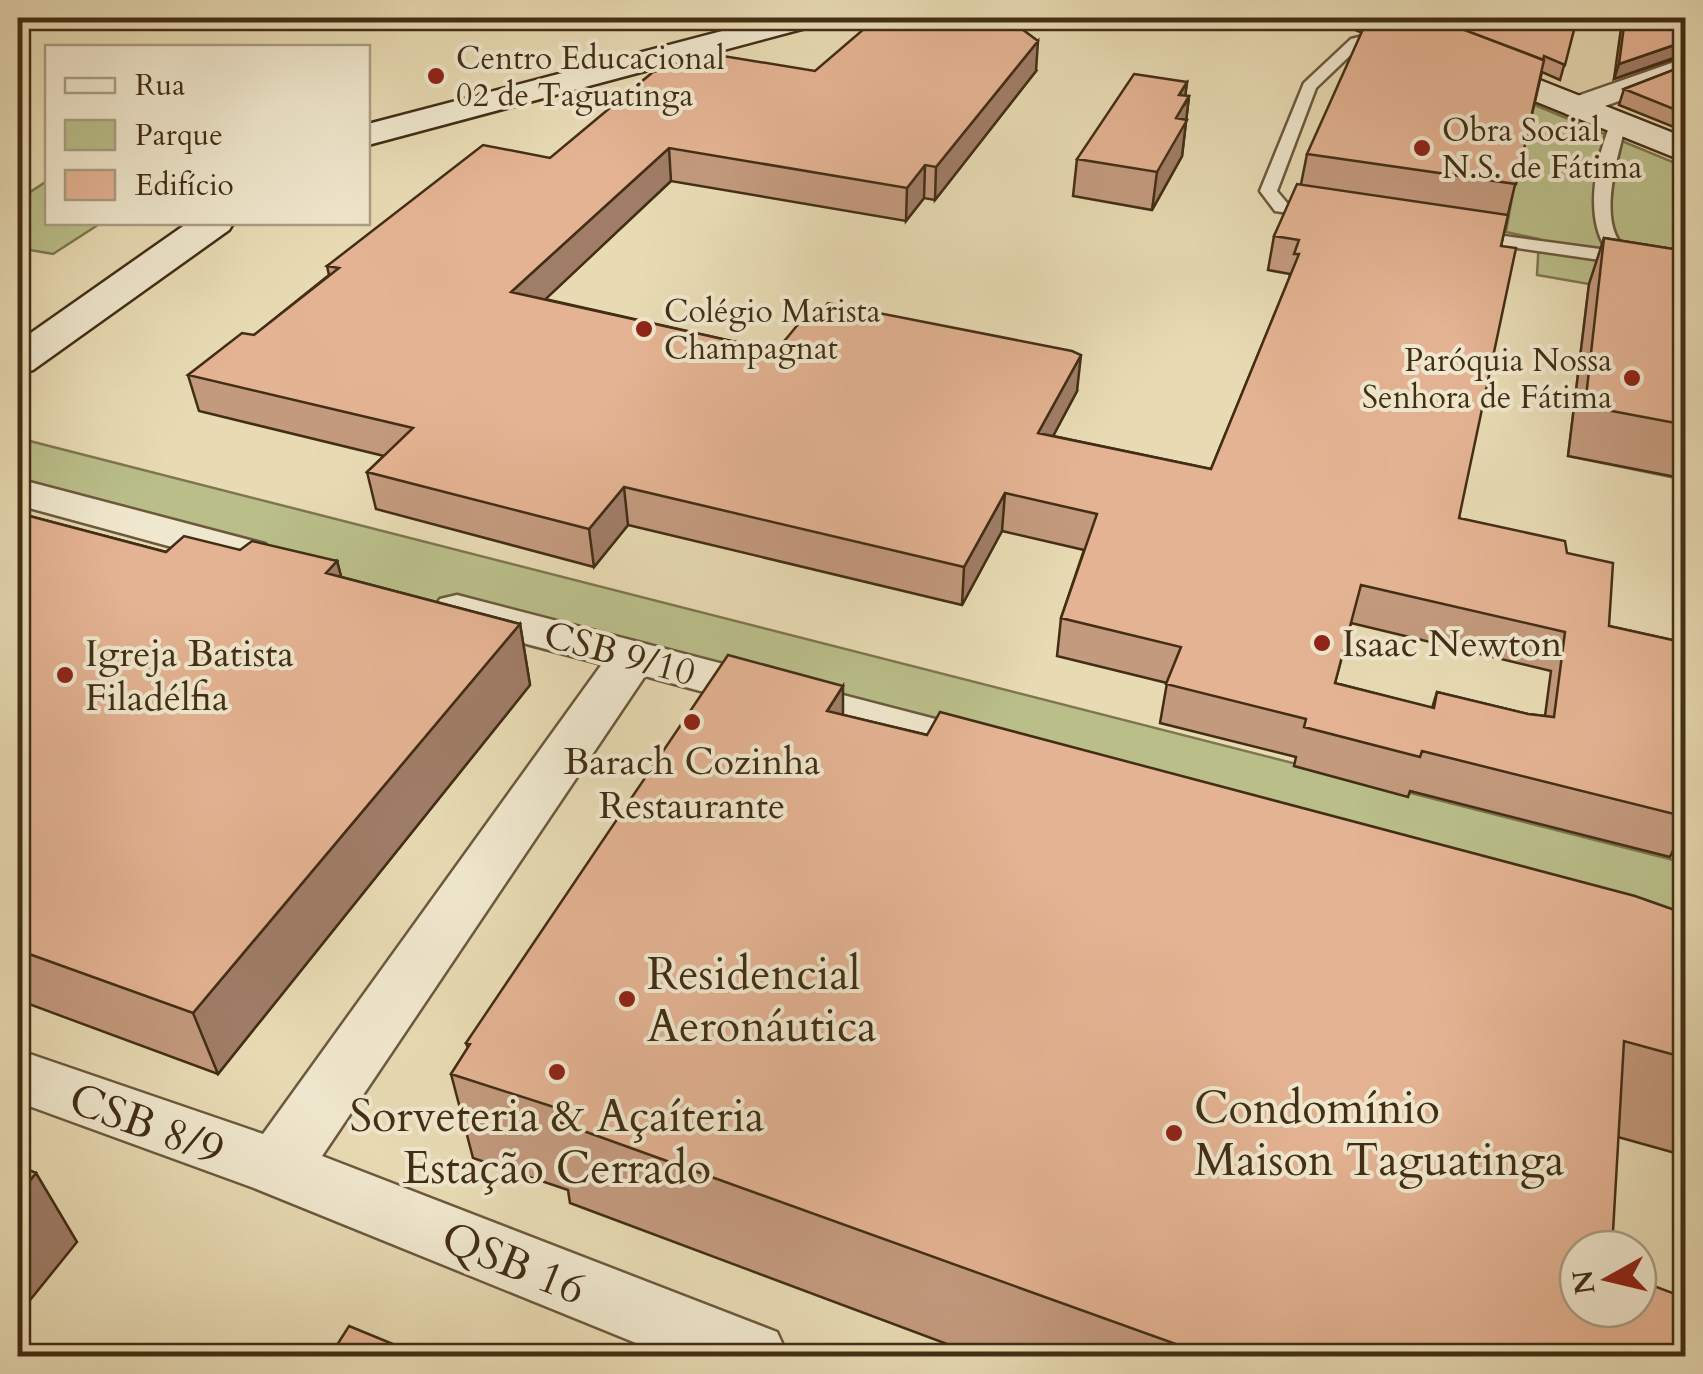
<svg xmlns="http://www.w3.org/2000/svg" width="1703" height="1374" viewBox="0 0 1703 1374" font-family="Cardo,serif">
	<style>
		.green { fill: #babf8a; stroke: #7e7650; stroke-width: 2.5 }
		.lines { fill: none; stroke-linecap: round; stroke-linejoin: round }
		.lane-casing { stroke: #6c593d; stroke-width: 5 }
		.street-casing { stroke: #6c593d; stroke-width: 5 }
		.secondary-casing { stroke: #422e15; stroke-width: 5 }
		.lane { fill: #f0e8ce; fill-rule: evenodd }
		.street { fill: #f0e8ce; fill-rule: evenodd }
		.secondary { fill: #f0e8ce; fill-rule: evenodd }
		.wall { fill: #c49a7e; stroke: #422e15; stroke-width: 2.5; fill-rule: evenodd }
		.shaded-wall { fill: #a07d67; stroke: #422e15; stroke-width: 2.5 }
		.building { fill: #e4b393; stroke: #422e15; stroke-width: 2.5; fill-rule: evenodd }
		.poi-dot { fill: #8f2418; stroke: #f0e8ce; stroke-width: 4 }
		.labels { text-anchor: middle; stroke-width: 8; stroke-linejoin: round; paint-order: stroke }
		.far-poi-label { font-size: 32px; fill: #422e15; stroke: #f0e8ce; text-anchor: start }
		.poi-label { font-size: 38px; fill: #422e15; stroke: #f0e8ce; text-anchor: start }
		.street-label { font-size: 38px; fill: #422e15; stroke: #f0e8ce }
		.near-poi-label { font-size: 45px; fill: #422e15; stroke: #f0e8ce; text-anchor: start }
		.near-street-label { font-size: 45px; fill: #422e15; stroke: #f0e8ce }
	</style>
	<rect width="100%" height="100%" fill="#e8dbb4"/>
	<filter id="stains"><feTurbulence type="fractalNoise" baseFrequency=".002" numOctaves="4"/><feColorMatrix values="0 0 0 0 .2 0 0 0 0 .09 0 0 0 0 .02 0 0 0 .5 -.17"/></filter>
	<radialGradient id="worn" r=".72"><stop offset=".6" stop-color="#630" stop-opacity="0"/><stop offset="1" stop-color="#630" stop-opacity=".3"/></radialGradient>
	<!-- green -->
	<path class="green" d="M1525 101 1685 167V480L1568 456 1589 284 1537 275 1539 239 1506 232 1523 136Z
		M47 181 48 222 101 223 53 254 18 248V200Z
		M18 438 1685 863V944L18 492Z"/>
	<g class="lines">
		<!-- lane casing -->
		<g class="lane-casing">
			<path id="lane" d="M1388 30 1393 31V37L1361 45 1316 88 1277 191 1287 203 1329 213 1320 218 1275 211 1260 191 1304 83 1351 39Z
				M1612 120 1626 123C1618 158 1593 229 1631 253 1647 263 1667 264 1686 266V277L1621 263 1462 240 1459 236 1468 231 1607 250C1583 216 1597 155 1612 120Z"/>
		</g>
		<!-- street casing -->
		<g class="street-casing">
			<path id="street" d="M1686 58V77L1577 116 1566 114 1561 107 1566 100Z
				M18 479 265 544 272 554 265 564 249 568 18 505Z
				M457 595 993 734 1011 739 1019 752 1011 765 993 770 645 676 322 1156 777 1332 788 1356H668L254 1188 18 1102V1050L263 1134 602 664 440 621 433 610 440 599Z"/>
		</g>
		<!-- secondary casing -->
		<g class="secondary-casing">
			<path id="secondary" d="M772 18H822L817 25 368 145V124Z
				M1341 18H1383L1686 138V162L1346 25Z
				M189 222H234L229 230 33 370 18 374V342Z"/>
		</g>
		<!-- lane -->
		<use href="#lane" class="lane"/>
		<!-- street -->
		<use href="#street" class="street"/>
		<!-- secondary -->
		<use href="#secondary" class="secondary"/>
	</g>
	<!-- wall -->
	<path class="wall" d="M1577 18 1560 80 1542 72 1508 214 1501 246 1459 518 1567 553 1609 626 1686 643V823L1670 857 1410 791 1408 797 1294 766 1296 757 1160 723 1167 683 1057 656 1061 618 1084 550 1002 531 962 605 628 525 594 567 376 509 367 472 384 456 199 411 188 375 254 335 329 275 327 266 550 158 815 71H1036L935 200 924 198 906 221 671 181 545 299 776 351 1077 391 1053 436 1211 469 1289 279 1290 274 1268 270 1274 236 1301 184 1307 154ZM1351 623 1551 671 1545 716 1528 714 1437 692 1432 708 1335 683Z
		M1602 18H1686V55L1614 79 1622 21Z
		M1686 65V132L1619 105 1624 89Z
		M1187 82 1185 96H1189L1182 156 1152 210 1073 196 1077 159Z
		M1604 238 1686 251V479L1568 456 1589 284Z
		M18 513 166 552 240 550 337 561 341 577 520 624 530 685 218 1074 18 1000Z
		M843 715 1686 914V1156L1618 1137 1578 1249 1686 1356H979L570 1203 568 1190 473 1158 451 1074 468 1048 466 1043Z"/>
	<!-- shaded-wall -->
	<path class="shaded-wall" d="M1038 41 1036 71 935 200 936 167Z
		M1686 41 1685 54 1614 79 1619 64Z
		M1187 82 1184 106 1189 96 1182 156 1152 210 1157 172 1179 95Z
		M669 148 671 181 516 327 511 292Z
		M925 165 924 198 906 221 907 188Z
		M1081 355 1077 391 1035 470 1038 433Z
		M624 487 628 525 594 567 589 529Z
		M1005 493 1002 531 962 605 964 567Z
		M337 561 353 621 326 573Z
		M520 624 530 685 218 1074 193 1013Z
		M843 686V771L827 711Z
		M36 1173 77 1242 18 1315V1195Z"/>
	<!-- building -->
	<path class="building" d="M935 18H1007L1038 41 936 167 925 165 907 188 669 148 511 292 776 351 805 316 816 318 828 303 1072 351 1081 355 1038 433 1211 469 1299 254H1294L1299 240 1274 236 1297 184 1508 215 1501 246 1516 248 1459 518 1565 541 1567 553 1613 563 1609 626 1686 643V817L1422 751 1420 757 1304 727 1306 719 1166 684 1181 647 1061 618 1097 514 1005 493 964 567 624 487 589 529 367 472 413 428 188 375 242 333 254 335 339 268 327 266 483 145 550 158 653 72 717 55 815 71 872 22 909 28ZM1361 585 1565 632 1554 717 1528 714 1437 692 1434 708 1335 683Z
		M1368 18H1433L1544 60 1516 184 1307 154Z
		M1433 18H1577L1565 65 1544 56 1543 60Z
		M1625 18H1686V41L1619 64Z
		M1686 65V114L1624 89Z
		M1134 74 1187 82 1179 95 1189 96 1176 118 1187 120 1157 172 1077 159Z
		M1604 238 1686 251V425L1585 406Z
		M18 513 166 552 184 536 240 550 252 541 337 561 326 573 520 624 193 1013 18 950Z
		M728 655 843 686 827 711 927 735 940 712 1635 896 1686 914V1058L1624 1041 1612 1249H1578V1309H1638V1280L1686 1298V1356H1209L553 1120 560 1109 451 1074 470 1044 466 1043Z
		M18 1165 36 1173 18 1195Z
		M349 1326 422 1356H330Z"/>
	<!-- markers -->
	<g class="poi-dot">
		<circle cx="436" cy="76" r="10"/>
		<circle cx="1422" cy="148" r="10"/>
		<circle cx="644" cy="329" r="10"/>
		<circle cx="1632" cy="378" r="10"/>
		<circle cx="1322" cy="643" r="10"/>
		<circle cx="65" cy="675" r="10"/>
		<circle cx="692" cy="722" r="10"/>
		<circle cx="627" cy="999" r="10"/>
		<circle cx="557" cy="1072" r="10"/>
		<circle cx="1174" cy="1133" r="10"/>
	</g>
	<g class="labels">
		<!-- far-poi labels -->
		<g class="far-poi-label">
			<text x="456" y="69">Centro Educacional<tspan x="456" dy="37">02 de Taguatinga</tspan></text>
			<text x="1442" y="141">Obra Social<tspan x="1442" dy="37">N.S. de Fátima</tspan></text>
			<text x="664" y="322">Colégio Marista<tspan x="664" dy="37">Champagnat</tspan></text>
			<text x="1612" y="371" text-anchor="end">Paróquia Nossa<tspan x="1612" dy="37">Senhora de Fátima</tspan></text>
		</g>
		<!-- poi labels -->
		<g class="poi-label">
			<text x="1342" y="656">Isaac Newton</text>
			<text x="85" y="666">Igreja Batista<tspan x="85" dy="44">Filadélfia</tspan></text>
			<text x="692" y="774" text-anchor="middle">Barach Cozinha<tspan x="692" dy="44">Restaurante</tspan></text>
		</g>
		<!-- street labels -->
		<g class="street-label">
			<text transform="translate(620 653) rotate(15)" y="13">CSB 9/10</text>
		</g>
		<!-- near-poi labels -->
		<g class="near-poi-label">
			<text x="647" y="989">Residencial<tspan x="647" dy="52">Aeronáutica</tspan></text>
			<text x="1194" y="1123">Condomínio<tspan x="1194" dy="52">Maison Taguatinga</tspan></text>
			<text x="557" y="1131" text-anchor="middle">Sorveteria &amp; Açaíteria<tspan x="557" dy="52">Estação Cerrado</tspan></text>
		</g>
		<!-- near-street labels -->
		<g class="near-street-label">
			<text transform="translate(147 1123) rotate(20)" y="16">CSB 8/9</text>
			<text transform="translate(514 1262) rotate(22)" y="16">QSB 16</text>
		</g>
	</g>
	<!-- margin -->
	<rect width="1703" height="1374" fill="none" stroke="#e8dbb4" stroke-width="60"/>
	<rect x="20" y="20" width="1663" height="1334" fill="none" stroke="#422e15" stroke-width="5"/>
	<rect x="30" y="30" width="1643" height="1314" fill="none" stroke="#422e15" stroke-width="2.5"/>
	<!-- legend -->
	<rect x="45" y="45" width="325" height="180" fill="#f0e8ce" stroke="#aa9e84" stroke-width="2.5"/>
	<rect x="65" y="78" width="50" height="15" fill="#f0e8ce" stroke="#aa9e84" stroke-width="2.5"/>
	<text x="135" y="95" font-size="30" fill="#422e15">Rua</text>
	<rect x="65" y="120" width="50" height="30" fill="#babf8a" stroke="#aa9e84" stroke-width="2.5"/>
	<text x="135" y="145" font-size="30" fill="#422e15">Parque</text>
	<rect x="65" y="170" width="50" height="30" fill="#e4b393" stroke="#aa9e84" stroke-width="2.5"/>
	<text x="135" y="195" font-size="30" fill="#422e15">Edifício</text>
	<!-- north arrow -->
	<g transform="translate(1608 1279) rotate(262)"><circle r="48" fill="#f0e8ce" stroke="#aa9e84" stroke-width="2.5"/>
	<path d="M0-8L18 38L0 25L-18 38Z" fill="#8f2418"/>
	<text y="-15" font-size="28" font-weight="bold" text-anchor="middle" fill="#422e15">N</text>
	</g>
	<rect width="100%" height="100%" filter="url(#stains)"/>
	<rect width="100%" height="100%" fill="url(#worn)"/>
</svg>
